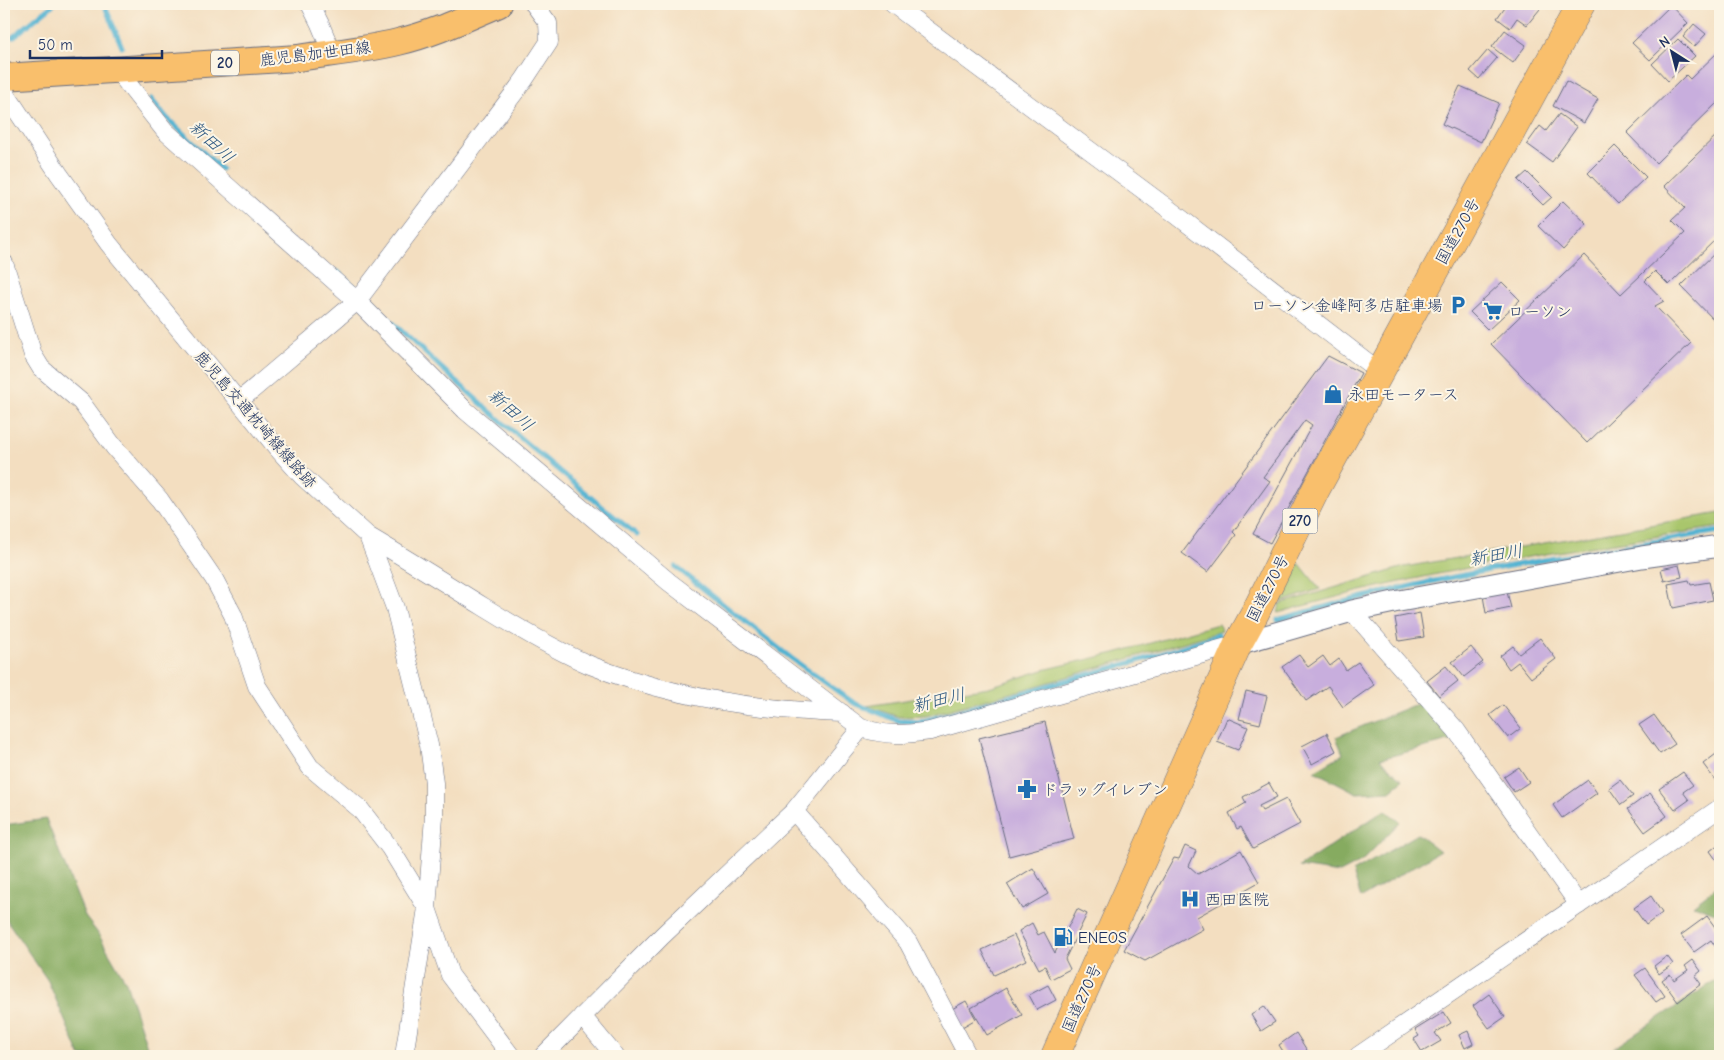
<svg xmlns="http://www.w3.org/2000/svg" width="1724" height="1060" viewBox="0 0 1724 1060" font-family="'Comic Neue','Klee One',sans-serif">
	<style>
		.green { fill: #a9c66c; stroke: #627a65 }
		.forest { fill: #86ab60; stroke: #506d5f }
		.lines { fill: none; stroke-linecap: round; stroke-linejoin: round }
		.stream { stroke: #53b3d2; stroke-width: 5 }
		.building { fill: #c8aedd }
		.minor-casing { stroke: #676c80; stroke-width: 19 }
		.tertiary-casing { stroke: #676c80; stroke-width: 23 }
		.primary-casing { stroke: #676c80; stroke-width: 28 }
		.trunk-casing { stroke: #676c80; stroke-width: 29 }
		.minor { stroke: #fff; stroke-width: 18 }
		.tertiary { stroke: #fff; stroke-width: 21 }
		.primary { stroke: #f9bf6c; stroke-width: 26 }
		.trunk { stroke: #f9bf6c; stroke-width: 28 }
		.labels { text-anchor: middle; stroke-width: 4; stroke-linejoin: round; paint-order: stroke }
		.shield { fill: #fcf5e5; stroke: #5e6a86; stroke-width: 1 }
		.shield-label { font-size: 15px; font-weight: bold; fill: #1b2f5e }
		.street-label { font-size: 16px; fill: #1b2f5e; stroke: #fcf5e5 }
		.poi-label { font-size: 16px; fill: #1b2f5e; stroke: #fcf5e5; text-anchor: start }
		.water-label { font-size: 18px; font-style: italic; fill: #2c5781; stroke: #fcf5e5 }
	</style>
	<rect width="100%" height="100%" fill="#fcf5e5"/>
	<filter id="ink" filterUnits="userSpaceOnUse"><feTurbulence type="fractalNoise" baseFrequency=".02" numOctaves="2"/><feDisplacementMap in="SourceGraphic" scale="10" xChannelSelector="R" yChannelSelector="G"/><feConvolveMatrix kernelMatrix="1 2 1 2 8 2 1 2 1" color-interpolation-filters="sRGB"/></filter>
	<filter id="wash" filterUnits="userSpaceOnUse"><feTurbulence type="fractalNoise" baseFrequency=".0096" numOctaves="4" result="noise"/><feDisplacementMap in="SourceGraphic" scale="20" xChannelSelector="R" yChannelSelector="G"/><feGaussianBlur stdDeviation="1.12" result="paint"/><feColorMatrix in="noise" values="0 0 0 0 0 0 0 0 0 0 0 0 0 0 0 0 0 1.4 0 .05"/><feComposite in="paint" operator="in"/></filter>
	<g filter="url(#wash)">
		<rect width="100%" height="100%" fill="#f3dec0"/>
		<!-- green -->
		<path class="green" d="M1720 513V527C1572 549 1422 571 1278 613L1280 604 1404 567Z
			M1299 563 1320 589 1281 602Z
			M1218 624 1222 631 1033 687 926 716 899 717 867 706 989 687 1043 670 1115 653Z"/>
		<!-- forest -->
		<path class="forest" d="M1421 702 1453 740 1380 759 1403 780 1390 791 1357 793 1314 771 1343 754 1336 737Z
			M1385 810 1400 822 1361 862 1340 873 1299 867Z
			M46 819 86 918 97 932 126 982 150 1056H80L48 981 4 916V825Z
			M1418 834 1440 851 1361 898 1353 872Z
			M1720 884V909L1715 913 1693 905Z
			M1720 979V1056H1602L1707 986Z"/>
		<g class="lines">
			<!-- stream -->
			<path class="stream" d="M104 4 122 47
				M13 37 54 4
				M151 99 168 119 221 169
				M338 272 354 287
				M371 302C456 384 545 461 637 535
				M676 567 791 658 854 703 899 721 920 722 1155 656 1219 635
				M1278 620C1423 577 1572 555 1720 531"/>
		</g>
		<g id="blocks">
			<!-- building -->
			<path class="building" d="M1507 4H1544L1527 25 1517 18 1510 28 1497 18Z
				M1671 5 1688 23 1650 60 1632 43Z
				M1694 24 1706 34 1694 47 1683 37Z
				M1505 30 1526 45 1513 63 1492 47Z
				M1678 39 1695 56 1668 81 1652 64Z
				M1488 50 1497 58 1479 79 1470 71Z
				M1720 50V100L1656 163 1627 133 1686 75 1690 79Z
				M1566 81 1598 99 1584 123 1553 106Z
				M1460 86 1499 103 1481 142 1442 124Z
				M1559 114 1577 127 1552 162 1527 144 1540 126 1546 131Z
				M1720 132V235L1669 285 1655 271 1645 281 1664 301 1655 306 1691 343 1587 443 1491 344 1584 255 1621 294 1685 233 1672 220 1685 208 1664 186Z
				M1615 146 1646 177 1618 204 1588 173Z
				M1527 172 1552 197 1543 205 1518 180Z
				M1563 201 1587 224 1563 250 1538 226Z
				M1720 248V323L1719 325 1681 286Z
				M1502 282 1520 300 1488 330 1470 312Z
				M1328 356 1361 373 1270 543 1253 534 1312 425 1305 420 1263 477 1270 481 1233 532 1236 535 1208 572 1182 553Z
				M1679 565 1682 577 1664 581 1661 569Z
				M1689 580 1691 585 1709 582 1713 600 1673 608 1668 584Z
				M1507 592 1511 608 1486 613 1483 596Z
				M1420 613 1424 637 1399 641 1395 618Z
				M1540 638 1556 659 1531 678 1518 662 1509 669 1500 656 1513 646 1519 654Z
				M1471 647 1483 662 1464 677 1452 662Z
				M1299 655 1308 667 1323 656 1330 666 1339 659 1346 670 1358 662 1374 685 1343 707 1328 686 1306 701 1282 667Z
				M1446 666 1458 681 1439 696 1427 681Z
				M1246 691 1267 696 1260 724 1239 719Z
				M1503 705 1521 728 1508 738 1490 715Z
				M1654 715 1675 744 1660 754 1639 725Z
				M1227 718 1248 727 1238 750 1217 742Z
				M1045 722 1074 839 1009 856 979 738Z
				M1327 733 1336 751 1312 764 1302 746Z
				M1720 751V782L1718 784 1703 764Z
				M1519 767 1529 782 1514 792 1504 777Z
				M1683 772 1693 785 1683 792 1689 800 1675 810 1659 789Z
				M1588 780 1597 793 1562 818 1553 805Z
				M1620 780 1633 796 1621 805 1609 788Z
				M1269 783 1277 797 1259 806 1262 811 1286 799 1300 824 1253 849 1241 827 1237 829 1229 813 1246 803 1243 797Z
				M1650 793 1667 816 1645 832 1628 809Z
				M1720 843V865L1710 851Z
				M1185 846 1196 851 1189 866 1198 874 1241 850 1259 882 1197 917 1203 929 1145 961 1124 950 1174 858 1179 859Z
				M1033 868 1048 894 1022 909 1007 884Z
				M1651 896 1662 913 1646 925 1634 908Z
				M1077 909 1087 914 1065 959 1070 969 1051 979 1045 966 1039 969 1019 931 1032 923 1038 935 1044 932 1055 953Z
				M1707 916 1720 934V942L1715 946 1711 940 1694 952 1681 935Z
				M1014 935 1026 960 994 975 982 950Z
				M1667 956 1673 964 1659 974 1654 966Z
				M1693 960 1701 971 1695 976 1701 984 1678 1002 1662 980 1670 974 1674 980 1688 970 1685 966Z
				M1645 968 1665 996 1656 1002 1635 975Z
				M1048 985 1056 1000 1037 1010 1029 995Z
				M1006 988 1022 1015 987 1035 971 1008Z
				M1489 994 1505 1017 1489 1028 1473 1006Z
				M966 1001 976 1019 962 1027 952 1009Z
				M1264 1006 1275 1022 1261 1031 1251 1015Z
				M1444 1012 1451 1023 1435 1033 1441 1041 1422 1052 1414 1039 1419 1036 1415 1030Z
				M1468 1031 1473 1044 1465 1048 1459 1035Z
				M1296 1033 1308 1052 1302 1056H1286L1279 1045Z"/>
		</g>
	</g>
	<g filter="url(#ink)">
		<use href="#blocks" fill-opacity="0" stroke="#676c80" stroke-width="1"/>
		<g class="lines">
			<!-- minor casing -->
			<g class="minor-casing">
				<path id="minor" d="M310 4 320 24 332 53
					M893 4 1170 210 1380 372
					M117 70 165 131 357 301 465 410 669 582 861 728C888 736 903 735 930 731L1238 644
					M4 91 59 174 109 244 278 449 302 476 368 536 395 608 429 745 434 783V817L427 908 404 1056
					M4 263 33 355 41 368 81 402 114 447 160 500 214 579 233 615 257 686 310 767 360 809 390 848 427 908 450 975 511 1056
					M239 401 357 301 524 80 549 42 548 23 534 4
					M368 536C407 559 445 583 484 607 518 628 553 649 590 665 670 697 756 710 842 713
					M1352 611 1456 730 1579 905
					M794 811 908 942 968 1056
					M582 1016 615 1056
					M543 1056 662 936 794 811 861 728
					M1358 1056 1720 808"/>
			</g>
			<!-- tertiary casing -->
			<g class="tertiary-casing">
				<path id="tertiary" d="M1238 644 1352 611 1394 602 1642 557 1720 546"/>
			</g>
			<!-- primary casing -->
			<g class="primary-casing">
				<path id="primary" d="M4 77 298 58C331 53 365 50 398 42 433 34 466 18 499 4"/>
			</g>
			<!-- trunk casing -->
			<g class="trunk-casing">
				<path id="trunk" d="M1055 1056 1238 644 1255 613 1316 489 1581 4"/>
			</g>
			<!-- minor -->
			<use href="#minor" class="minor"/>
			<!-- tertiary -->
			<use href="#tertiary" class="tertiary"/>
			<!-- primary -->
			<use href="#primary" class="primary"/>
			<!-- trunk -->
			<use href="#trunk" class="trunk"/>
		</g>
	</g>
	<!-- icons -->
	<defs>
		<g id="parking-bare" transform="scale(1.5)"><path d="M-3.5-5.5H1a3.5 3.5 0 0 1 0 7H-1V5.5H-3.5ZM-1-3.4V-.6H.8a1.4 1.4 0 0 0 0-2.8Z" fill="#1f6fb2" stroke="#fcf5e5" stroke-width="2.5" paint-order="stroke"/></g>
		<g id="supermarket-bare" transform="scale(1.5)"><path d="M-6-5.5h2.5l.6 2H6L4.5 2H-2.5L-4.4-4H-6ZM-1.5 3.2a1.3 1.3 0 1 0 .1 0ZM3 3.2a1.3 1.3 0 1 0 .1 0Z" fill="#1f6fb2" stroke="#fcf5e5" stroke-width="2.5" paint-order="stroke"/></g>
		<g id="shop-bare" transform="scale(1.5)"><path d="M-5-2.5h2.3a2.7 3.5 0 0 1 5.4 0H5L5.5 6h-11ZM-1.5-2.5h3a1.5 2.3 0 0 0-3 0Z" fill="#1f6fb2" stroke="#fcf5e5" stroke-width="2.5" paint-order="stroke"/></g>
		<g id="pharmacy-bare" transform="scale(1.5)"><path d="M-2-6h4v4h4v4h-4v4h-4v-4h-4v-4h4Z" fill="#1f6fb2" stroke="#fcf5e5" stroke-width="2.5" paint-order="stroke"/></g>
		<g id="hospital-bare" transform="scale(1.5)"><path d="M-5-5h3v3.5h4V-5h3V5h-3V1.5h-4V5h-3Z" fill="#1f6fb2" stroke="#fcf5e5" stroke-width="2.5" paint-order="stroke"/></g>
		<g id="fuel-bare" transform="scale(1.5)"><path d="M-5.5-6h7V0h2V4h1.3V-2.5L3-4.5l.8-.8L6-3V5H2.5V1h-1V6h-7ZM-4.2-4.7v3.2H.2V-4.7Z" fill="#1f6fb2" stroke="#fcf5e5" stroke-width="2.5" paint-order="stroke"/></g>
	</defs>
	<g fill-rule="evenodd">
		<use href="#parking-bare" x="1458" y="305"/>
		<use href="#supermarket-bare" x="1493" y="311"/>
		<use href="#shop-bare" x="1333" y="394"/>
		<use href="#pharmacy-bare" x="1027" y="789"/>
		<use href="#hospital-bare" x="1190" y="899"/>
		<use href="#fuel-bare" x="1063" y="937"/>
	</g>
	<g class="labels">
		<!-- shield labels -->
		<g class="shield">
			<rect x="211" y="50.5" width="28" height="25" rx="4"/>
			<rect x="1282.5" y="508.5" width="35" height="25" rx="4"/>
		</g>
		<g class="shield-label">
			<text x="225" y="68">20</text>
			<text x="1300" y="526">270</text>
		</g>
		<!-- street labels -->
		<g class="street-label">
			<text transform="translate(315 53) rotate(-7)" y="6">鹿児島加世田線</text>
			<text transform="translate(1457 231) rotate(-61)" y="6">国道270号</text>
			<text transform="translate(256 419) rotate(49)" y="6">鹿児島交通枕崎線線路跡</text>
			<text transform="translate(1267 588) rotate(-63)" y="6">国道270号</text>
			<text transform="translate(1081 998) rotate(-66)" y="6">国道270号</text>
		</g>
		<!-- poi labels -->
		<g class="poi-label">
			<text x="1443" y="311" text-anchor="end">ローソン金峰阿多店駐車場</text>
			<text x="1508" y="317">ローソン</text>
			<text x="1348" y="400">永田モータース</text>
			<text x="1042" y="795">ドラッグイレブン</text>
			<text x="1205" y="905">西田医院</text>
			<text x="1078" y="943">ENEOS</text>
		</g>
		<!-- water labels -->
		<g class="water-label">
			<text transform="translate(212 142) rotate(43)" y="6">新田川</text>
			<text transform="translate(511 410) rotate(42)" y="6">新田川</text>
			<text transform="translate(1496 555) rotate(-10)" y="6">新田川</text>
			<text transform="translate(939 700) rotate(-13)" y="6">新田川</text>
		</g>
	</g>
	<!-- margin -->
	<rect width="1724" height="1060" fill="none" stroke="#fcf5e5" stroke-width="20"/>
	<!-- north arrow -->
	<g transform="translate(1672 52) rotate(324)" stroke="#fcf5e5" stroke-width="4" paint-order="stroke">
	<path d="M0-4L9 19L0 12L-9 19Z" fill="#1b2f5e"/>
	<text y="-8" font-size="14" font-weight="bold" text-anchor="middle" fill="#1b2f5e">N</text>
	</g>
	<!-- scale -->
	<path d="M30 50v8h132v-8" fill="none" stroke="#1b2f5e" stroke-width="2.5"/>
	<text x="38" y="50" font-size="15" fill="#1b2f5e" stroke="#fcf5e5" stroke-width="4" paint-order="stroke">50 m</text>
</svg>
